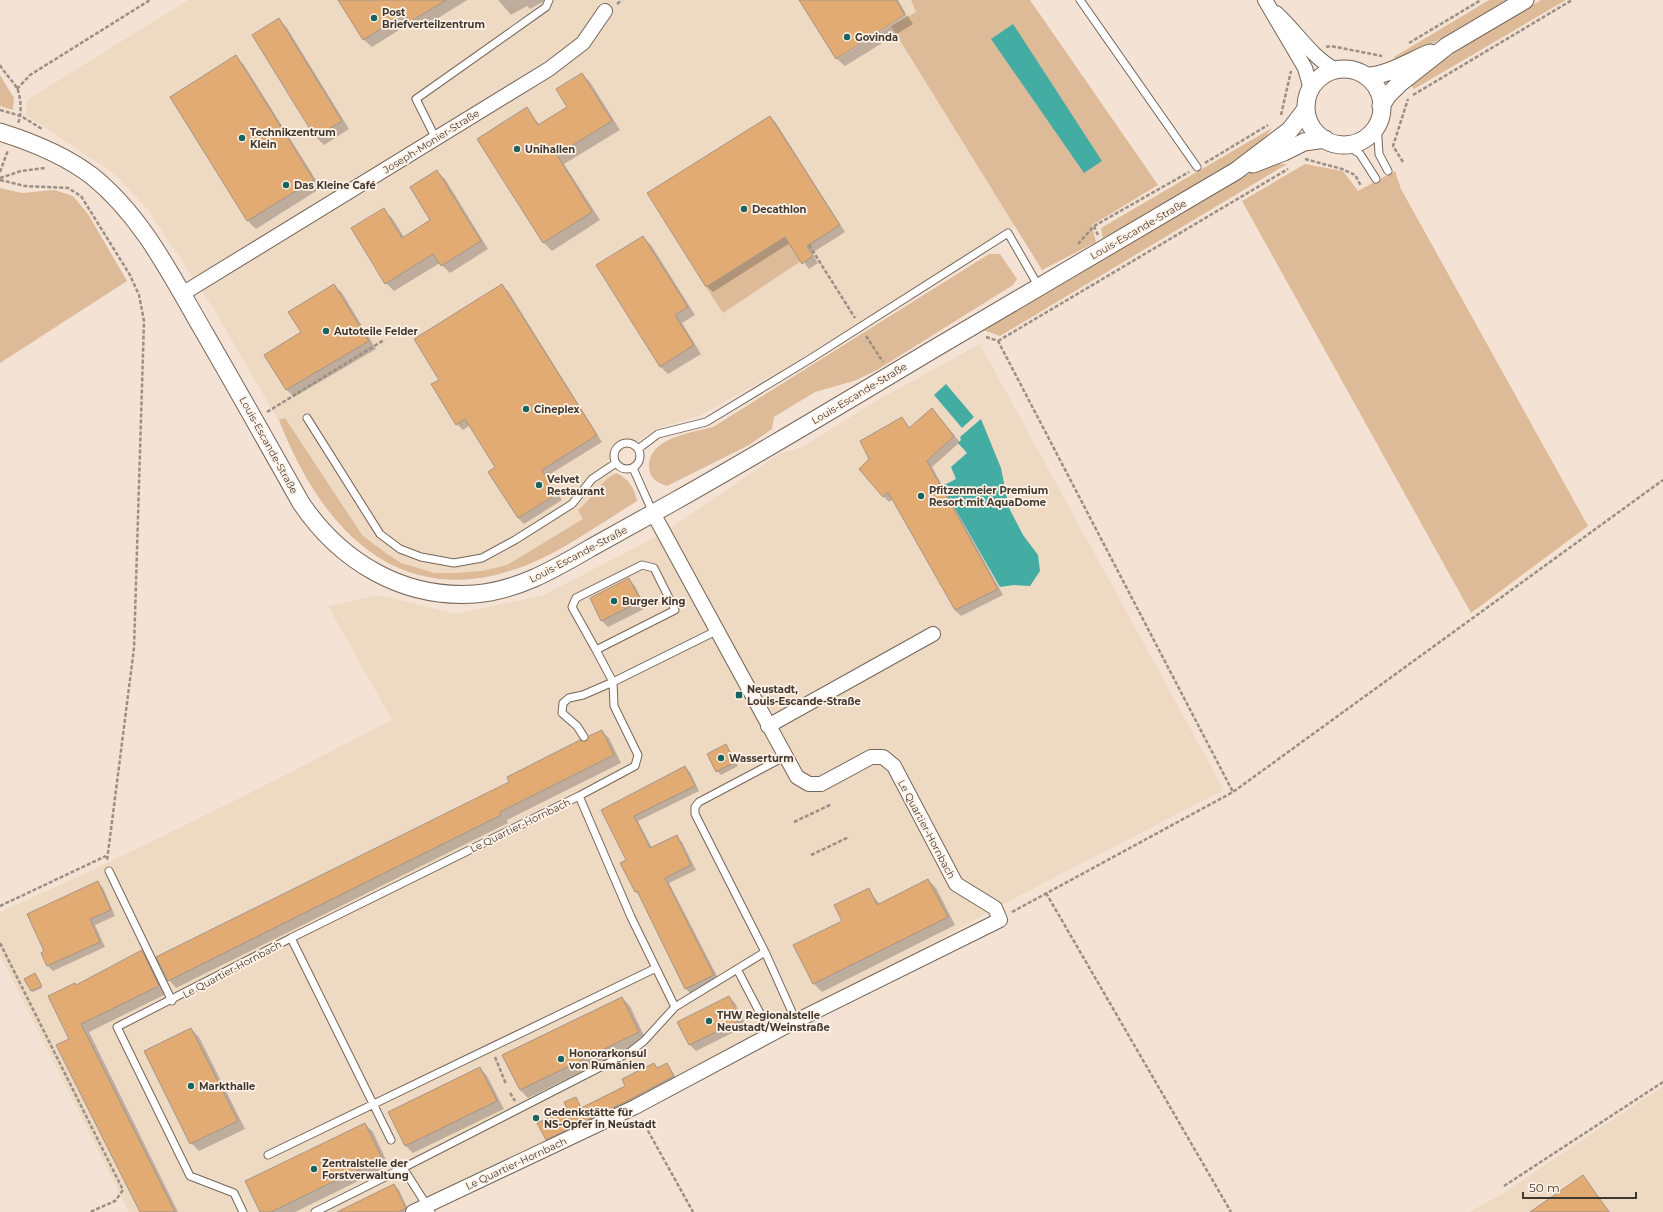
<svg xmlns="http://www.w3.org/2000/svg" width="1663" height="1212" viewBox="0 0 1663 1212" font-family="Montserrat,sans-serif">
	<style>
		.built { fill: #eed9c3 }
		.green { fill: #ddba98 }
		.water { fill: #44ada3 }
		.shadow { fill: #0003 }
		.building { fill: #e2ab73; stroke: #a59587 }
		.lines { fill: none; stroke-linecap: round; stroke-linejoin: round }
		.service-casing { stroke: #756659; stroke-width: 9 }
		.minor-casing { stroke: #756659; stroke-width: 16 }
		.tertiary-casing { stroke: #756659; stroke-width: 19 }
		.path { stroke: #9b8f84; stroke-width: 2.5; stroke-dasharray: 4 2; stroke-linecap: butt }
		.service { stroke: #fff; stroke-width: 7 }
		.minor { stroke: #fff; stroke-width: 14 }
		.tertiary { stroke: #fff; stroke-width: 17 }
		.poi-dot { fill: #18645e; stroke: #fff1e5; stroke-width: 1.5 }
		.labels { text-anchor: middle; stroke-width: 3.5; stroke-linejoin: round; paint-order: stroke }
		.poi-label { font-size: 10px; font-weight: bold; fill: #3f3932; stroke: #fff1e5; text-anchor: start }
		.street-label { font-size: 10px; fill: #3f3932; stroke: #fff1e5 }
	</style>
	<rect width="100%" height="100%" fill="#f4e3d4"/>
	<!-- built -->
	<path class="built" d="M188 0H911L916 12 891 26 1015 226 785 368 699 416 658 428 607 461 628 499 504 570 435 576 404 567 370 549 327 505 215 311 148 210 115 174 26 115 27 100Z
		M980 344 1224 790 995 908 629 1118 433 1212H129L0 955V912L99 867 238 799 392 720 328 606 380 595 455 614 544 595 665 532 779 454 802 447 876 401Z
		M1663 1086V1212H1469L1502 1194Z"/>
	<!-- green -->
	<path class="green" d="M911 0H1030L1158 185 1092 225 1096 242 1042 270 891 26 916 12Z
		M1489 0H1507L1397 64 1394 57Z
		M1541 0H1566L1414 89 1409 83 1473 41Z
		M0 75 14 98 13 110 0 106Z
		M1272 128 1256 149 1103 239 1101 228Z
		M1265 164H1287L1000 336 983 330Z
		M1305 164 1343 171 1358 191 1395 171 1401 189 1588 526 1471 613 1242 201Z
		M0 188 22 193 54 190 73 196 88 214 127 281 0 363Z
		M785 237 801 261 723 313 706 287Z
		M989 254H1000L1017 279 1013 285 877 370 854 381 815 392 774 417 772 429 749 445 667 486C658 483 650 479 649 468 647 438 691 433 713 427Z
		M285 418 362 535 387 554 401 563 418 568 434 573H458L482 571 507 565 583 519 578 510C592 499 600 481 616 473 629 479 634 487 637 501 599 524 558 555 516 569 394 611 319 524 279 420Z"/>
	<!-- water -->
	<path class="water" d="M1013 24 1102 161 1084 173 991 39Z
		M946 384 974 417 962 428 934 395Z
		M981 419 1001 468 1009 508 1023 535 1038 555 1040 571 1030 586 1014 585 1000 587 942 486 956 479 951 467 967 453 958 443 961 440 960 437Z"/>
	<!-- shadow -->
	<path class="shadow" d="M339 0H467L419 30 412 22 372 47 363 39Z
		M498 0H546L530 9 527 6 511 15Z
		M800 0H898L906 14 837 57V59Z
		M907 15 913 24 845 66 837 59Z
		M279 19 287 28 349 129 324 145 316 137 253 35Z
		M236 57 244 65 321 188 256 229 248 221 171 97Z
		M582 74 590 82 620 130 564 164 600 220 552 251 544 243 478 139 526 109 540 125 568 107Z
		M770 117 776 123 845 232 812 253 818 263 809 269 790 243 713 292 707 286Z
		M436 171 445 179 488 249 450 273 440 263 394 291 386 283 384 210 392 218 404 237 432 220Z
		M643 237 651 245 695 315 682 323 701 354 668 374 660 366Z
		M334 285 342 293 376 349 294 397 286 389Z
		M502 286 508 291 602 442 547 476 562 500 524 524 518 518 496 468 470 425 463 430 457 424 441 380Z
		M938 416 960 442 932 467 1003 595 961 616 955 610 893 499 889 502 883 496 870 459 902 418 910 428Z
		M629 580 635 586 646 608 608 627 602 621 591 599Z
		M601 731 609 738 621 763 507 820 508 823 176 988 169 980 587 742Z
		M726 746 738 766 721 775 717 771Z
		M685 767 690 772 699 791 638 821 652 848 676 836 682 842 696 870 669 883 719 980 691 994 686 989 641 897 636 892 621 863 627 861 602 810Z
		M928 880 936 888 955 925 822 992 814 984 795 946 843 921 868 890 880 904Z
		M97 883 103 888 115 916 95 925 105 947 53 971 48 966 42 953Z
		M142 952 150 960 166 994 89 1032 178 1212H141L70 1039 77 986Z
		M35 974 42 988 33 992 31 991Z
		M729 997 735 1003 746 1026 696 1051 690 1045 679 1022Z
		M622 998 630 1006 646 1040 528 1098 520 1090Z
		M191 1029 199 1037 245 1129 199 1151 191 1143Z
		M667 1064 677 1080 550 1143 546 1139 575 1098 582 1108 627 1086 654 1065 658 1068Z
		M480 1068 487 1076 504 1109 413 1153 406 1146 389 1112Z
		M365 1124 373 1132 389 1166 295 1212H261Z
		M1583 1177 1610 1212H1532Z
		M394 1185 399 1190 409 1212H358Z"/>
	<!-- building -->
	<path class="building" d="M338 0H446L410 22 405 14 363 40Z
		M799 0H896L905 15 836 59Z
		M279 18 342 121 315 137 252 35Z
		M236 55 314 180 247 221 170 97Z
		M582 73 612 121 557 155 592 212 543 243 477 139 527 107 538 125 567 107 556 89Z
		M770 116 840 225 807 246 813 256 802 264 785 237 706 287 647 193Z
		M437 170 481 241 441 266 433 254 385 284 351 228 384 208 402 238 430 220 410 187Z
		M643 236 688 307 675 315 694 345 660 367 596 265Z
		M334 284 369 341 286 390 264 355 301 332 288 312Z
		M502 284 597 435 542 470 557 494 518 518 488 472 495 467 465 419 456 425 431 384 439 380 414 339Z
		M932 408 954 436 927 461 998 589 955 610 888 492 883 497 859 469 869 459 860 441 902 417 909 428Z
		M629 578 641 601 601 621 590 598Z
		M602 730 614 755 500 812 501 815 168 981 156 957 509 782 507 777 580 740 586 741 589 736Z
		M726 744 735 762 716 772 707 754Z
		M685 766 695 786 634 816 650 848 677 835 691 865 665 878 714 975 685 989 637 891 635 892 620 863 626 860 601 810Z
		M928 879 948 917 813 984 793 945 842 921 834 905 869 888 877 905Z
		M98 881 111 910 90 919 100 942 47 966 41 953 44 951 27 914Z
		M142 950 159 986 81 1024 175 1212H140L56 1045 69 1039 48 996 75 983 76 985Z
		M35 973 42 986 31 991 24 979Z
		M729 996 741 1020 689 1045 677 1022Z
		M622 997 639 1032 520 1090 502 1055Z
		M191 1028 238 1121 190 1144 144 1051Z
		M654 1063 657 1068 667 1063 674 1076 631 1099 546 1140 537 1123 567 1109 564 1102 576 1097 581 1108 625 1086 622 1079Z
		M480 1067 497 1101 405 1146 388 1112Z
		M365 1123 382 1158 271 1212H260L245 1181Z
		M1583 1175 1609 1212H1530Z
		M394 1184 406 1208 398 1212H337Z"/>
	<g class="lines">
		<!-- service casing -->
		<g class="service-casing">
			<path id="service" d="M1080 0 1197 167
				M1377 124 1379 154 1388 171
				M436 139 416 99 546 7 549 0
				M1345 144 1360 154 1376 179
				M307 418 380 534 400 549 421 557 454 563 482 558 515 540 572 504 592 479 616 463
				M614 456a13 13 0 1 1 26 0a13 13 0 1 1-26 0Z
				M638 449 658 434 706 422 810 359 1008 233 1039 287
				M633 468 653 513
				M584 737 577 726 562 713 563 703 569 698 583 695 613 682 718 630
				M579 796 635 766 638 755 614 706 613 682 596 650 675 610 654 568 642 565 576 598 572 607 596 650
				M109 871 172 1001
				M765 952 695 814V807L699 802 784 757
				M737 969 762 1017
				M391 1140 291 938 579 796 631 917 675 1007
				M268 1155 656 968
				M243 1212 234 1193 190 1176 117 1027 291 938
				M315 1212 403 1168
				M431 1212 403 1168 630 1052 644 1041 675 1007 765 952 796 1021"/>
		</g>
		<!-- minor casing -->
		<g class="minor-casing">
			<path id="minor" d="M1265 0 1305 68 1311 89
				M1276 13C1297 32 1311 57 1336 70
				M182 294 549 69 583 43 605 11
				M768 726 933 634
				M413 1212 635 1107 796 1021 1000 920 995 908 956 884 894 766 883 757H871L821 784H809L797 777 653 513"/>
		</g>
		<!-- tertiary casing -->
		<g class="tertiary-casing">
			<path id="tertiary" d="M1306 107a38 38 0 1 1 76 0a38 38 0 1 1-76 0Z
				M1366 76C1385 77 1412 60 1430 53
				M1381 106 1388 95 1400 83 1447 46 1525 0
				M0 132C32 142 66 156 92 176 143 217 172 277 204 332 237 389 269 446 301 503 340 561 402 599 475 594 520 590 556 568 594 546 621 531 648 516 675 501 762 452 847 401 932 350 1034 290 1135 230 1236 171L1290 130 1306 109
				M1253 164 1284 152 1304 142 1325 139"/>
		</g>
		<!-- path -->
		<path class="path" d="M617 4 622 0
			M1409 43 1481 0
			M1326 47 1331 46 1382 56
			M0 65C5 74 13 81 17 88 21 97 22 115 18 123
			M17 89 30 75 150 0
			M1413 95 1572 0
			M0 110 21 116 42 129
			M1281 115 1291 71
			M1305 159 1342 169 1355 175 1361 186
			M1403 162 1393 146 1408 99
			M1205 163 1268 125
			M0 172 8 150
			M0 178 21 171 45 168
			M0 180 25 186 68 188 81 196 130 275 139 295 144 321 134 648 107 861
			M1094 226 1098 235
			M1078 244 1094 226 1189 172
			M809 245 855 318
			M866 336 883 362
			M986 337 998 341 1233 792
			M998 341 1288 169
			M267 412 384 340
			M794 822 832 804
			M811 855 849 837
			M1046 893 1231 1212
			M0 906 106 856
			M1012 912 1233 792 1663 480
			M0 943 123 1190 115 1201 90 1212
			M495 1057 506 1084
			M510 1093 515 1101
			M642 1120 693 1212
			M1504 1186 1663 1082"/>
		<!-- service -->
		<use href="#service" class="service"/>
		<!-- minor -->
		<use href="#minor" class="minor"/>
		<!-- tertiary -->
		<use href="#tertiary" class="tertiary"/>
	</g>
	<!-- markers -->
	<g class="poi-dot">
		<circle cx="374" cy="18" r="4"/>
		<circle cx="847" cy="37" r="4"/>
		<circle cx="242" cy="138" r="4"/>
		<circle cx="517" cy="149" r="4"/>
		<circle cx="286" cy="185" r="4"/>
		<circle cx="744" cy="209" r="4"/>
		<circle cx="326" cy="331" r="4"/>
		<circle cx="526" cy="409" r="4"/>
		<circle cx="539" cy="485" r="4"/>
		<circle cx="921" cy="496" r="4"/>
		<circle cx="614" cy="601" r="4"/>
		<rect x="735" y="691" width="8" height="8" rx="2"/>
		<circle cx="721" cy="758" r="4"/>
		<circle cx="709" cy="1021" r="4"/>
		<circle cx="561" cy="1059" r="4"/>
		<circle cx="191" cy="1086" r="4"/>
		<circle cx="536" cy="1118" r="4"/>
		<circle cx="314" cy="1169" r="4"/>
	</g>
	<g class="labels">
		<!-- poi labels -->
		<g class="poi-label">
			<text x="382" y="16">Post<tspan x="382" dy="12">Briefverteilzentrum</tspan></text>
			<text x="855" y="41">Govinda</text>
			<text x="250" y="136">Technikzentrum<tspan x="250" dy="12">Klein</tspan></text>
			<text x="525" y="153">Unihallen</text>
			<text x="294" y="189">Das Kleine Café</text>
			<text x="752" y="213">Decathlon</text>
			<text x="334" y="335">Autoteile Felder</text>
			<text x="534" y="413">Cineplex</text>
			<text x="547" y="483">Velvet<tspan x="547" dy="12">Restaurant</tspan></text>
			<text x="929" y="494">Pfitzenmeier Premium<tspan x="929" dy="12">Resort mit AquaDome</tspan></text>
			<text x="622" y="605">Burger King</text>
			<text x="747" y="693">Neustadt,<tspan x="747" dy="12">Louis-Escande-Straße</tspan></text>
			<text x="729" y="762">Wasserturm</text>
			<text x="717" y="1019">THW Regionalstelle<tspan x="717" dy="12">Neustadt/Weinstraße</tspan></text>
			<text x="569" y="1057">Honorarkonsul<tspan x="569" dy="12">von Rumänien</tspan></text>
			<text x="199" y="1090">Markthalle</text>
			<text x="544" y="1116">Gedenkstätte für<tspan x="544" dy="12">NS-Opfer in Neustadt</tspan></text>
			<text x="322" y="1167">Zentralstelle der<tspan x="322" dy="12">Forstverwaltung</tspan></text>
		</g>
		<!-- street labels -->
		<g class="street-label">
			<text transform="translate(431 141) rotate(-32)" y="4">Joseph-Monier-Straße</text>
			<text transform="translate(1138 229) rotate(-30)" y="4">Louis-Escande-Straße</text>
			<text transform="translate(859 393) rotate(-31)" y="4">Louis-Escande-Straße</text>
			<text transform="translate(269 445) rotate(61)" y="4">Louis-Escande-Straße</text>
			<text transform="translate(578 554) rotate(-28)" y="4">Louis-Escande-Straße</text>
			<text transform="translate(520 825) rotate(-26)" y="4">Le Quartier-Hornbach</text>
			<text transform="translate(927 829) rotate(62)" y="4">Le Quartier-Hornbach</text>
			<text transform="translate(232 969) rotate(-28)" y="4">Le Quartier-Hornbach</text>
			<text transform="translate(516 1163) rotate(-25)" y="4">Le Quartier-Hornbach</text>
		</g>
	</g>
	<!-- scale -->
	<path d="M1523 1192v6h113v-6" fill="none" stroke="#3f3932" stroke-width="2"/>
	<text x="1529" y="1192" font-size="12" fill="#3f3932" stroke="#fff1e5" stroke-width="3" paint-order="stroke">50 m</text>
</svg>
